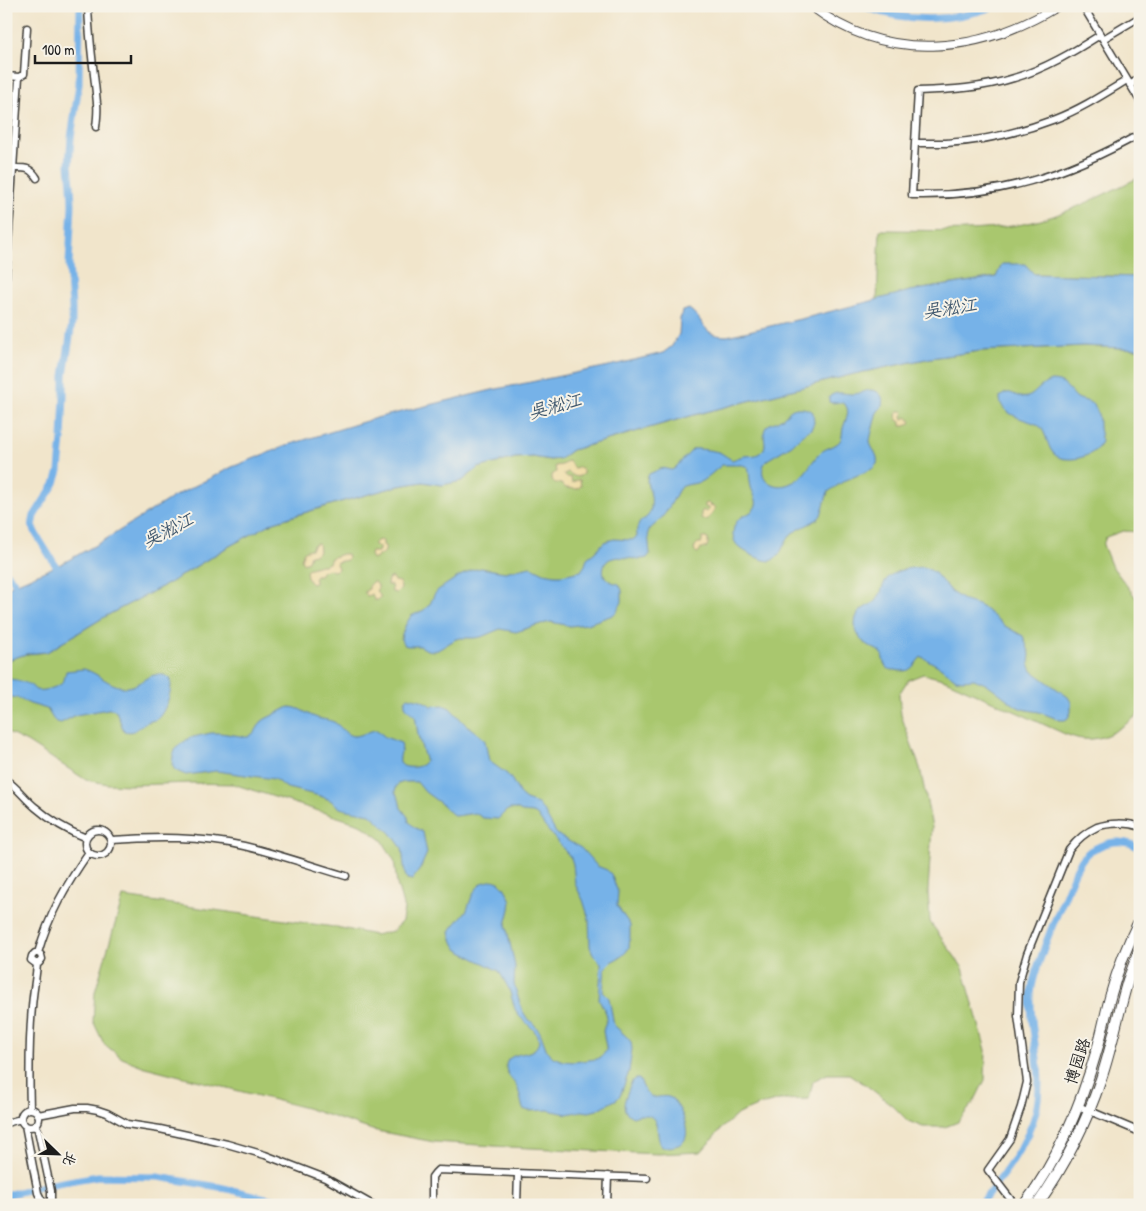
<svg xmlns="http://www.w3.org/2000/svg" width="1146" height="1211" viewBox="0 0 1146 1211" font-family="'Patrick Hand','LXGW WenKai TC',sans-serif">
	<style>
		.green { fill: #a9c76e; stroke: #627245 }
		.sand { fill: #eeda9e; stroke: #857b5d }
		.water { fill: #76b2e8; stroke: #496782 }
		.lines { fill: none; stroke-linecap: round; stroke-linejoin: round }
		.canal { stroke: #76b2e8; stroke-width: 7 }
		.minor-casing { stroke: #3c3a36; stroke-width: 9 }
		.tertiary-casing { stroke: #3c3a36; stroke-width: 10 }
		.primary-casing { stroke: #3c3a36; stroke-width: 12 }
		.minor { stroke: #fff; stroke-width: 6 }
		.tertiary { stroke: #fff; stroke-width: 8 }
		.primary { stroke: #fff; stroke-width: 10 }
		.labels { text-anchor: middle; stroke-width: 4; stroke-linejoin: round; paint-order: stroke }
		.street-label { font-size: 16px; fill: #1c1c1c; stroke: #f7f3e8 }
		.water-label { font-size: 18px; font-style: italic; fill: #40586e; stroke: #f7f3e8 }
	</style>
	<rect width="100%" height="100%" fill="#f7f3e8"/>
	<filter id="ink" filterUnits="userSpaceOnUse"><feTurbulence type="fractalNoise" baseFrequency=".02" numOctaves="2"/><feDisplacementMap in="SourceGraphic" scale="10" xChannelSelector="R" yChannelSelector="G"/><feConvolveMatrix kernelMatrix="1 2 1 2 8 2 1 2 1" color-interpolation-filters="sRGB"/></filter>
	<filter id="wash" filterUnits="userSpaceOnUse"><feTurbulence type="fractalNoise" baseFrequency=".0096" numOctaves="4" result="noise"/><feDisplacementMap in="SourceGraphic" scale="20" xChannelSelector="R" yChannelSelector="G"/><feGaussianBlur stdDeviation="1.12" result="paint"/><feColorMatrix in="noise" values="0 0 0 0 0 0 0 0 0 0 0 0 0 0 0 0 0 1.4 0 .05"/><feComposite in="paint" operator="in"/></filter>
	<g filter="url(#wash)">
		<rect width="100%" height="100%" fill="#f1e5cb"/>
		<!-- green -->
		<path class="green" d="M1140 177V277L1034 274 996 277 910 291 877 300 880 230C933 230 988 234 1041 220 1075 210 1108 192 1140 177Z
			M1084 346 1140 349V532L1123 531 1106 537 1103 545 1111 565 1140 603V713C1124 726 1106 741 1084 739 1078 739 1071 736 1065 734L943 679 923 674 908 680 899 694 901 715 920 768 932 827 928 891 930 922 963 968 986 1050 985 1080 974 1102 958 1122 945 1127H923L908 1121 892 1105 866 1085 849 1074H827L813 1081 809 1099 779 1100 757 1106 738 1114 722 1128 701 1152 658 1154 509 1147 434 1142 372 1130 306 1108 145 1067 122 1058 104 1044 93 1021 95 992 123 897 341 928 375 935 393 931 402 921 404 909 397 884 394 860 382 840 360 824 233 784 191 783 130 785 108 784 86 780 27 742 6 732V661L26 654 47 652 106 616 169 583 226 548 274 522 340 502 399 486 423 482 442 485 462 481 478 468 515 458 533 457 550 460 560 459 572 450 694 415 854 374 931 358 980 351Z"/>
		<!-- sand -->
		<path class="sand" d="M900 411H902L904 413 902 416 903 419 907 417C910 419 911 421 910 424L905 426H901V422L898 420 896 416 897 413Z
			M567 461 570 462 573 468 579 467 583 470V474C576 479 574 476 568 472L564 474V475L566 477H569L571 478 572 483 577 480H580L581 486 577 489 566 488 561 484 554 483 552 479V475L556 472 555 466 562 465Z
			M708 503 710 505 714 506C716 511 710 518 705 520L701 518V513L703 510 706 512 708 511V508L705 507V504Z
			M702 538H706L708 539V544L706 548H701L699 552 697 553 694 550 695 546 698 543H702Z
			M380 540 383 541V545L385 546C386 551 384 555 379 555L376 559H372L370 555 371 552H378L379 550V547L374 546V543L377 541Z
			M318 543 319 551 316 554 310 555 308 561 303 563 301 559C305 551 301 551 311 549L314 544Z
			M342 554H347L348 558 347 560 337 562 336 564 338 568 337 570 333 571 329 569 323 571 320 575H316L314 578 315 581V583L312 584C308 582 305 574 307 569L320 565H324L329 563 331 558Z
			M392 577 394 581 400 582 401 589 397 593 392 592 391 585H387L388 579Z
			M372 582H374L378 585V588L376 591 380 595V598L378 600H374L372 594 367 596 365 594V591L369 589V585Z"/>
		<!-- water -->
		<path class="water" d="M1002 264H1025L1034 274 1140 277V349L1084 346 980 351 931 358 854 374 694 415 572 450 560 459 550 460 533 457 515 458 478 468 462 481 442 485 423 482 399 486 340 502 274 522 226 548 169 583 106 616 47 652 26 654 6 661V588L63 563 103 541 173 497 232 467 291 444 376 418 492 390 609 366 663 353 672 346 679 334 680 319 682 311 689 309C707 322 701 336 727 336L809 317 910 291 996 277Z
			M1051 381C1065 381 1067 388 1076 397 1081 401 1089 400 1093 405 1099 410 1099 420 1099 427 1099 431 1101 434 1101 438 1102 452 1080 460 1068 459 1042 459 1052 429 1034 423 1023 419 999 414 1000 397 1012 386 1015 400 1027 397 1034 396 1040 384 1051 381Z
			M870 390C878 390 885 396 882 405 881 409 877 411 876 415 875 421 870 437 870 442 872 451 879 454 877 464L872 469 844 481 828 492 821 515 818 519 809 524 792 533 786 541 779 555 771 561C762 561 751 555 743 550 737 546 733 541 733 534 734 512 752 518 756 505 758 500 752 492 751 487 749 480 750 474 748 467L742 465H722C715 470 710 476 702 481 695 485 685 483 679 489 673 500 668 511 659 521 655 525 651 527 648 532L650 554 647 558C635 562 622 554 610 559 602 563 601 575 608 580 611 582 615 583 619 584L622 590V602L617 611 613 615 587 624 570 626 551 622 537 625 516 632 500 629 481 637 474 638H461L456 639 438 650 434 651 427 650 420 646H408L404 645 402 642 401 639 402 634 406 624 411 616 424 610 430 604 434 595 438 590 456 578 472 570 481 568 505 572 530 566 544 573 555 575H562L581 571 585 565 587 558 595 552 604 542 614 539 632 540 637 537C637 534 636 529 638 526 641 517 649 521 651 508 651 504 652 500 651 496 650 487 644 483 649 474L662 468 671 470 674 469 693 449C696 448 718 451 721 453 725 455 728 458 732 460 736 459 739 457 743 456 750 455 755 457 761 452 770 445 760 436 766 427 769 423 775 423 779 420 784 418 787 413 791 410 797 406 808 408 813 412L814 423 811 429 803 434 792 445 767 460C754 476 772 491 789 484 806 478 809 463 821 452 826 448 833 447 838 443 844 438 841 432 844 425 846 419 851 409 844 404 840 401 833 404 829 402V397C837 390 844 394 853 394 859 394 864 391 870 390Z
			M923 567 930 570 935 573 951 592 965 601 978 605 985 609 1005 626 1023 636 1030 654 1029 664 1032 671 1068 697 1071 702V712L1068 718 1065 720H1060L1039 712 1022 709 1016 706 990 686 974 679 962 680 956 679 940 667 922 657 920 658C911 669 910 673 895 670 891 670 887 669 885 665 882 660 884 655 879 651 876 649 872 648 869 646 861 642 855 632 855 624 856 605 872 609 879 596 882 592 882 586 885 582 892 569 910 568 923 567Z
			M84 669C98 673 108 685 123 687 142 689 149 666 170 678 174 688 165 713 157 719 153 721 149 721 145 723 138 728 134 734 124 731L116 711 113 709H108L76 715 61 723 56 722 53 719 47 709 30 704 17 698 6 696V679C14 679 23 681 30 685 32 686 34 689 36 690 41 692 60 687 63 682 65 679 65 674 66 671Z
			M408 697 421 700 432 706 443 705 450 708 465 724 482 737 485 741 489 761 507 774 512 780 521 796 526 800 538 804 545 813 556 833 561 837 581 848 597 866 607 870 611 874 618 892 617 906 630 925V936L629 948 626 952 622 956 611 962 605 968 603 992 609 998 614 1025 628 1038 631 1042 632 1049 629 1072 620 1096 617 1099 597 1110 589 1112 582 1111 567 1114 548 1110 529 1111 523 1109C521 1102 520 1095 518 1089 514 1080 501 1071 508 1060 516 1050 538 1058 539 1039L534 1030 519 1016 515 1009 509 989 499 971 458 950 454 944 451 937 450 932 452 928 467 910 472 896 477 888 482 883 493 880 499 882 504 887 508 894 511 901 510 909 506 925 515 966 514 984 522 1010 527 1018 533 1023 540 1032 547 1051 553 1057 563 1061 574 1062 596 1059 601 1057 606 1051V1047L603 1031 607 1017 606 1013 599 999 601 967V963L594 956 590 947 589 919 583 900 575 884 573 864 571 858 545 827 537 815 533 813 522 812 516 809H510L506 811 498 819 483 818 475 813 456 816 452 814 440 803 425 792 417 782H404L398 784 396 787 395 792 399 799 401 808 408 817 409 822 414 827 423 832 427 853 420 869 412 880 407 879 405 874 402 848 391 833 370 814 347 810 340 808 330 800 320 796 287 788 274 779 216 771 186 775 181 773 175 770 172 765 173 756 176 748 189 738 211 733H220L248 737 255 732 261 722 265 719 289 707C300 707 306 714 315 717 321 720 328 719 334 722 341 726 346 736 354 736 362 736 369 730 377 730L385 737 401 743C404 750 397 758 401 764 404 769 421 768 424 763 425 761 425 760 425 759L418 735 415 715C408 711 400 704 408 697Z
			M634 1079H639C642 1084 645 1093 650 1096 655 1099 662 1095 669 1097 679 1102 692 1131 684 1141 679 1147 669 1147 662 1147 654 1137 663 1113 641 1115 638 1115 636 1116 633 1117 620 1111 624 1102 628 1091 630 1086 630 1083 634 1079Z"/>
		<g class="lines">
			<!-- canal -->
			<path class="canal" d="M863 6C908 24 951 22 996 6
				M6 573 13 580 19 591
				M61 574 36 534 32 526 34 516 55 483 59 471 62 439 64 395V376L72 323V307L69 264 72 204 71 185 69 165 71 138 79 84 80 6
				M6 1195 57 1183 98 1176 158 1177 219 1187 274 1200 285 1205
				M980 1205C1001 1178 1028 1144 1036 1111 1045 1072 1030 1036 1031 998 1031 984 1036 970 1041 957 1047 938 1055 919 1063 901 1070 885 1076 862 1090 851 1093 849 1097 848 1100 846 1114 840 1126 840 1140 848"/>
		</g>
	</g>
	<g filter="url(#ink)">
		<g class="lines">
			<!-- minor casing -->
			<g class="minor-casing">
				<path id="minor" d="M88 6C89 39 94 71 97 103 98 111 97 119 96 127
					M1083 6 1140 101
					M1100 35C1073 52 1045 69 1014 78 983 88 950 90 918 91L912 195C999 197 1065 176 1140 134
					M1103 39 1140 17
					M6 76 19 77
					M1130 85 1140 78
					M915 143C925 143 936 143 946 143 983 141 1021 132 1055 119 1081 109 1104 94 1127 80
					M13 168C25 168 30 167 37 178
					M6 277 19 77 24 74 27 28
					M6 780C17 787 25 799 35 807 50 820 68 831 86 838
					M85 843a13 13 0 1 1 26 0a13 13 0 1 1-26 0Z
					M111 840C155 837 200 836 244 846 278 854 312 866 346 876
					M38 953 41 955 42 959 39 963H35L31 960 32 956 35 953H38C49 914 66 885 89 852
					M1078 1106 1140 1132
					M30 1109C29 1075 29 1041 32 1007 33 992 36 978 37 964
					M21 1118a9 9 0 1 1 18 0a9 9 0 1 1-18 0Z
					M38 1115 75 1108H87L98 1110 107 1113 127 1124 160 1129 196 1137 227 1144 265 1155 325 1178 373 1205
					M6 1123 21 1119
					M25 1125 38 1193 44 1205
					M35 1125 38 1130 51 1191V1205
					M432 1205V1177L435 1173 438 1170 647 1178
					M517 1205 518 1173
					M607 1205 608 1176
					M1015 1205 988 1170 1010 1139 1021 1107 1027 1082 1018 1016 1019 982 1027 954 1069 850C1076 841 1086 832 1097 827 1108 823 1128 822 1140 827"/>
			</g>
			<!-- tertiary casing -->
			<g class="tertiary-casing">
				<path id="tertiary" d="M811 6C887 64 979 54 1058 6"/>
			</g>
			<!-- primary casing -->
			<g class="primary-casing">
				<path id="primary" d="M1024 1205C1060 1158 1082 1102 1098 1046 1103 1029 1106 1011 1111 994 1118 968 1128 943 1140 919
					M1037 1205C1064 1167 1086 1124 1101 1079 1112 1047 1118 1013 1128 980 1132 970 1136 959 1140 948"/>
			</g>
			<!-- minor -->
			<use href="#minor" class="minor"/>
			<!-- tertiary -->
			<use href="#tertiary" class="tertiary"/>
			<!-- primary -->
			<use href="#primary" class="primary"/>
		</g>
	</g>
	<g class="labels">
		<!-- street labels -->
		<g class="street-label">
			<text transform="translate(1077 1061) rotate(-72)" y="6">博园路</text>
		</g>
		<!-- water labels -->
		<g class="water-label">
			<text transform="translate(950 308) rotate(-8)" y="6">吴淞江</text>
			<text transform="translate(555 406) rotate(-15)" y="6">吴淞江</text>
			<text transform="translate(168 530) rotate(-27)" y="6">吴淞江</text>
		</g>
	</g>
	<!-- margin -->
	<rect width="1146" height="1211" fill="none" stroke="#f7f3e8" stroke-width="25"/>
	<!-- north arrow -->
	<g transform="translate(58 1154) rotate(113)" stroke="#f7f3e8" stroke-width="4" paint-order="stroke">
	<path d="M0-4L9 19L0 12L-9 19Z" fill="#1c1c1c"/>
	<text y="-8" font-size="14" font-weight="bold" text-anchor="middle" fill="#1c1c1c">北</text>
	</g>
	<!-- scale -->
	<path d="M35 55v8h96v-8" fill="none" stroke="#1c1c1c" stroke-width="2.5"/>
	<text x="42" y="55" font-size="15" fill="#1c1c1c" stroke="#f7f3e8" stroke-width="4" paint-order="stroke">100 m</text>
</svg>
